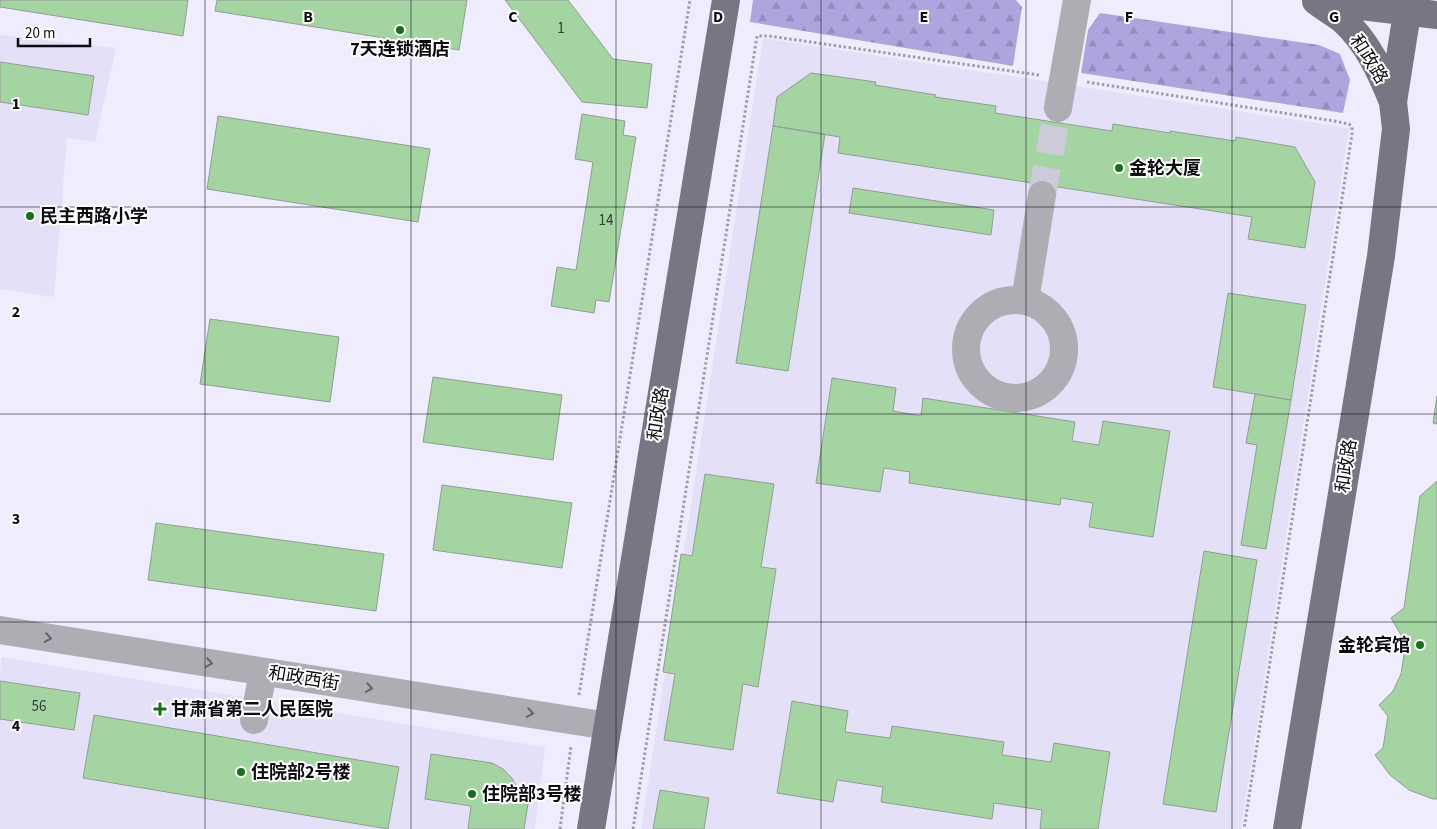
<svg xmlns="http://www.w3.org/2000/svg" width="1437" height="829" viewBox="0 0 1437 829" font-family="'Source Sans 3','Noto Sans SC',sans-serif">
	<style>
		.built { fill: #e4e0f8 }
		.forest { fill: url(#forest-firs) }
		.building { fill: #a5d4a3; stroke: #929e91 }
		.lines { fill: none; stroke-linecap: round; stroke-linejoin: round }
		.minor-tunnel { stroke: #cdcada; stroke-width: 28; stroke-dasharray: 28 14; stroke-linecap: butt }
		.path { stroke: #a09dab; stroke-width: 3; stroke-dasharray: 2.5 2.5; stroke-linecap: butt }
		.minor { stroke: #aeadb4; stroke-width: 28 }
		.major { stroke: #787683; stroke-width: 28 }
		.oneway { stroke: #65646a }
		.grid { fill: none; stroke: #0c0b10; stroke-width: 1; stroke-opacity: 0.55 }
		.poi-dot { fill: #156f1b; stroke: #fff; stroke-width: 2 }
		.labels { text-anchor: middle; stroke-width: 4; stroke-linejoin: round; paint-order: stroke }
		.number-label { font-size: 15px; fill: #323d35 }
		.poi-label { font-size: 18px; font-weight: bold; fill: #0c0b10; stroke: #fff; text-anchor: start }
		.street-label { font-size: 18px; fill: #0c0b10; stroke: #fff }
		.grid-label { font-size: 16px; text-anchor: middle; font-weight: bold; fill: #0c0b10; stroke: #fff; stroke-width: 4; stroke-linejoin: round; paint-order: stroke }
	</style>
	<defs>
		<pattern id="forest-firs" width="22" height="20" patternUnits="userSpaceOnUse" patternTransform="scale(1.25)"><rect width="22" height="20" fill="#afa4de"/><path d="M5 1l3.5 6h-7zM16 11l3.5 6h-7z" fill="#958cbd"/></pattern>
	</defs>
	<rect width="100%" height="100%" fill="#efecfe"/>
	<!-- built -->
	<path class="built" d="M0 35 116 48 95 142 67 138 54 297 0 289Z
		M763 38 1349 128 1241 829H641Z
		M2 657 545 747 535 829H0V672Z"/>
	<!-- forest -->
	<path class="forest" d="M753 0H1016L1022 7 1013 66 750 22Z
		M1100 13 1319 45 1340 54 1350 80 1343 113 1081 73 1088 30Z"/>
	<!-- building -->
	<path class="building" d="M0 0H188L183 36 0 7Z
		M217 0H467L459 50 215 11Z
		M505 0H568L613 59 652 64 647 108 582 102Z
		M0 62 94 76 88 115 0 102Z
		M811 73 876 82 875 85 936 95 935 97 996 106 995 113 1112 131 1113 124 1170 133V131L1235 141 1236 137 1295 147 1315 182 1305 248 1248 239 1252 217 838 153 840 137 773 126 777 97Z
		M582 114 625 121 623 135 636 137 609 302 596 300 594 313 551 306 557 267 576 270 593 162 575 159Z
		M218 116 430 149 418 222 207 189Z
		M773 126 825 134 788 371 736 363Z
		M853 188 994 210 991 235 849 213Z
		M1228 293 1306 305 1291 400 1213 387Z
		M210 319 339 337 330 402 200 384Z
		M433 377 562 395 553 460 423 442Z
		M832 378 896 388 893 411 921 416 923 398 1075 422 1072 441 1099 445 1103 421 1170 431 1153 537 1089 527 1093 503 1061 498 1060 505 909 483 910 472 884 468 880 492 816 483Z
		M1255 394 1291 400 1266 549 1241 545 1257 445 1246 443Z
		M1437 396V424L1433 423Z
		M705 474 774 484 761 567 776 569 758 687 743 684 733 750 664 740 675 674 663 672 681 554 692 556Z
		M1437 481V799H1433L1409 790 1390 775 1375 755 1383 748 1388 716 1379 705 1393 691 1401 674 1404 655 1401 635 1391 618 1404 608 1420 496Z
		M442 485 572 503 562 568 433 550Z
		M156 523 384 554 376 611 148 580Z
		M1204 551 1257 560 1216 812 1163 804Z
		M0 681 80 693 74 730 0 719Z
		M792 701 848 711 845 732 890 738 892 726 1004 742 1002 755 1051 762 1054 743 1110 752 1098 829H1040L1042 810 994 803 992 819 881 802 883 787 837 780 833 802 777 793Z
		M94 715 399 767 388 829 83 778Z
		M431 754 492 763 503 769 512 778 518 790 519 802 528 804 524 829H468L471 806 425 799Z
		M660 790 709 798 704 829H653Z"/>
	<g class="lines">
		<!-- minor-tunnel -->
		<path class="minor-tunnel" d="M1042 195 1058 108"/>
		<!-- path -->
		<path class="path" d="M1087 82 1334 121 1349 124 1352 127V134L1244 829
			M579 695 690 0
			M560 829 571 746
			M633 829 757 36H769L1039 75"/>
		<!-- minor -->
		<path class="minor" d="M1058 108 1077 0
			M966 349a49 49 0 1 1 98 0a49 49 0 1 1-98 0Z
			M1025 301 1042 195
			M0 630 608 726
			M254 720 263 672"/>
		<!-- major -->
		<path class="major" d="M1316 1C1324 7 1334 13 1342 19 1367 41 1381 72 1393 102
			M1319 1 1437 15
			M591 829 726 0
			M1287 829 1381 256 1396 129 1393 102 1407 13 1408 0"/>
	</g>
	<!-- one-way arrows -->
	<defs><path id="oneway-chevron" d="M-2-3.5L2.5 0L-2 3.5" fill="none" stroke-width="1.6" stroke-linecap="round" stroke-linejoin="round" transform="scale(1.25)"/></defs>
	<g class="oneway">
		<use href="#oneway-chevron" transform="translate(48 638) rotate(9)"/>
		<use href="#oneway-chevron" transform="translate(209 663) rotate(9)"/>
		<use href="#oneway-chevron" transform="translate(369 688) rotate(9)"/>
		<use href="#oneway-chevron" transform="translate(530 713) rotate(9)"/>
	</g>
	<!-- grid -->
	<path class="grid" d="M205 0V829M411 0V829M616 0V829M821 0V829M1026 0V829M1232 0V829M0 207H1437M0 414H1437M0 622H1437"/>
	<!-- markers -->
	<g class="poi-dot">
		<circle cx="400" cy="30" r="5"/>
		<circle cx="1119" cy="168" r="5"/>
		<circle cx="30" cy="216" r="5"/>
		<circle cx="1420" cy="645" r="5"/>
		<path d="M157.5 701.5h5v5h5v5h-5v5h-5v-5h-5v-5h5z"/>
		<circle cx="241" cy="772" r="5"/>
		<circle cx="472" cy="794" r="5"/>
	</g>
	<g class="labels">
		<!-- number labels -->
		<g class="number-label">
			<text x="561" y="33">1</text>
			<text x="606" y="225">14</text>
			<text x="39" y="711">56</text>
		</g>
		<!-- poi labels -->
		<g class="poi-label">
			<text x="400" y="55" text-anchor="middle">7天连锁酒店</text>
			<text x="1129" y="174">金轮大厦</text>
			<text x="40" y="222">民主西路小学</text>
			<text x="1410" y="651" text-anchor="end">金轮宾馆</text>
			<text x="171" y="715">甘肃省第二人民医院</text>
			<text x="251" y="778">住院部2号楼</text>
			<text x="482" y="800">住院部3号楼</text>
		</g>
		<!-- street labels -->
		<g class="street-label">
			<text transform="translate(1369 59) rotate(58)" y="6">和政路</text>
			<text transform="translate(658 414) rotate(-81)" y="6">和政路</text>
			<text transform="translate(1346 466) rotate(-81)" y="6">和政路</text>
			<text transform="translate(304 678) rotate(9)" y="6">和政西街</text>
		</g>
	</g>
	<g class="grid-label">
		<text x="308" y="22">B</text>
		<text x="513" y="22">C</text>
		<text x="718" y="22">D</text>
		<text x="924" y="22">E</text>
		<text x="1129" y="22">F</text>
		<text x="1334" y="22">G</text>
		<text x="16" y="109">1</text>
		<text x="16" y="317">2</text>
		<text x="16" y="524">3</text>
		<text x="16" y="731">4</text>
	</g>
	<!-- scale -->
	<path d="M18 38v8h72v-8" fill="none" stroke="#0c0b10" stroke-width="2.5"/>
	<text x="25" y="38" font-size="15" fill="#0c0b10" stroke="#ffffff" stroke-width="4" paint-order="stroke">20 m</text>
</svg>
